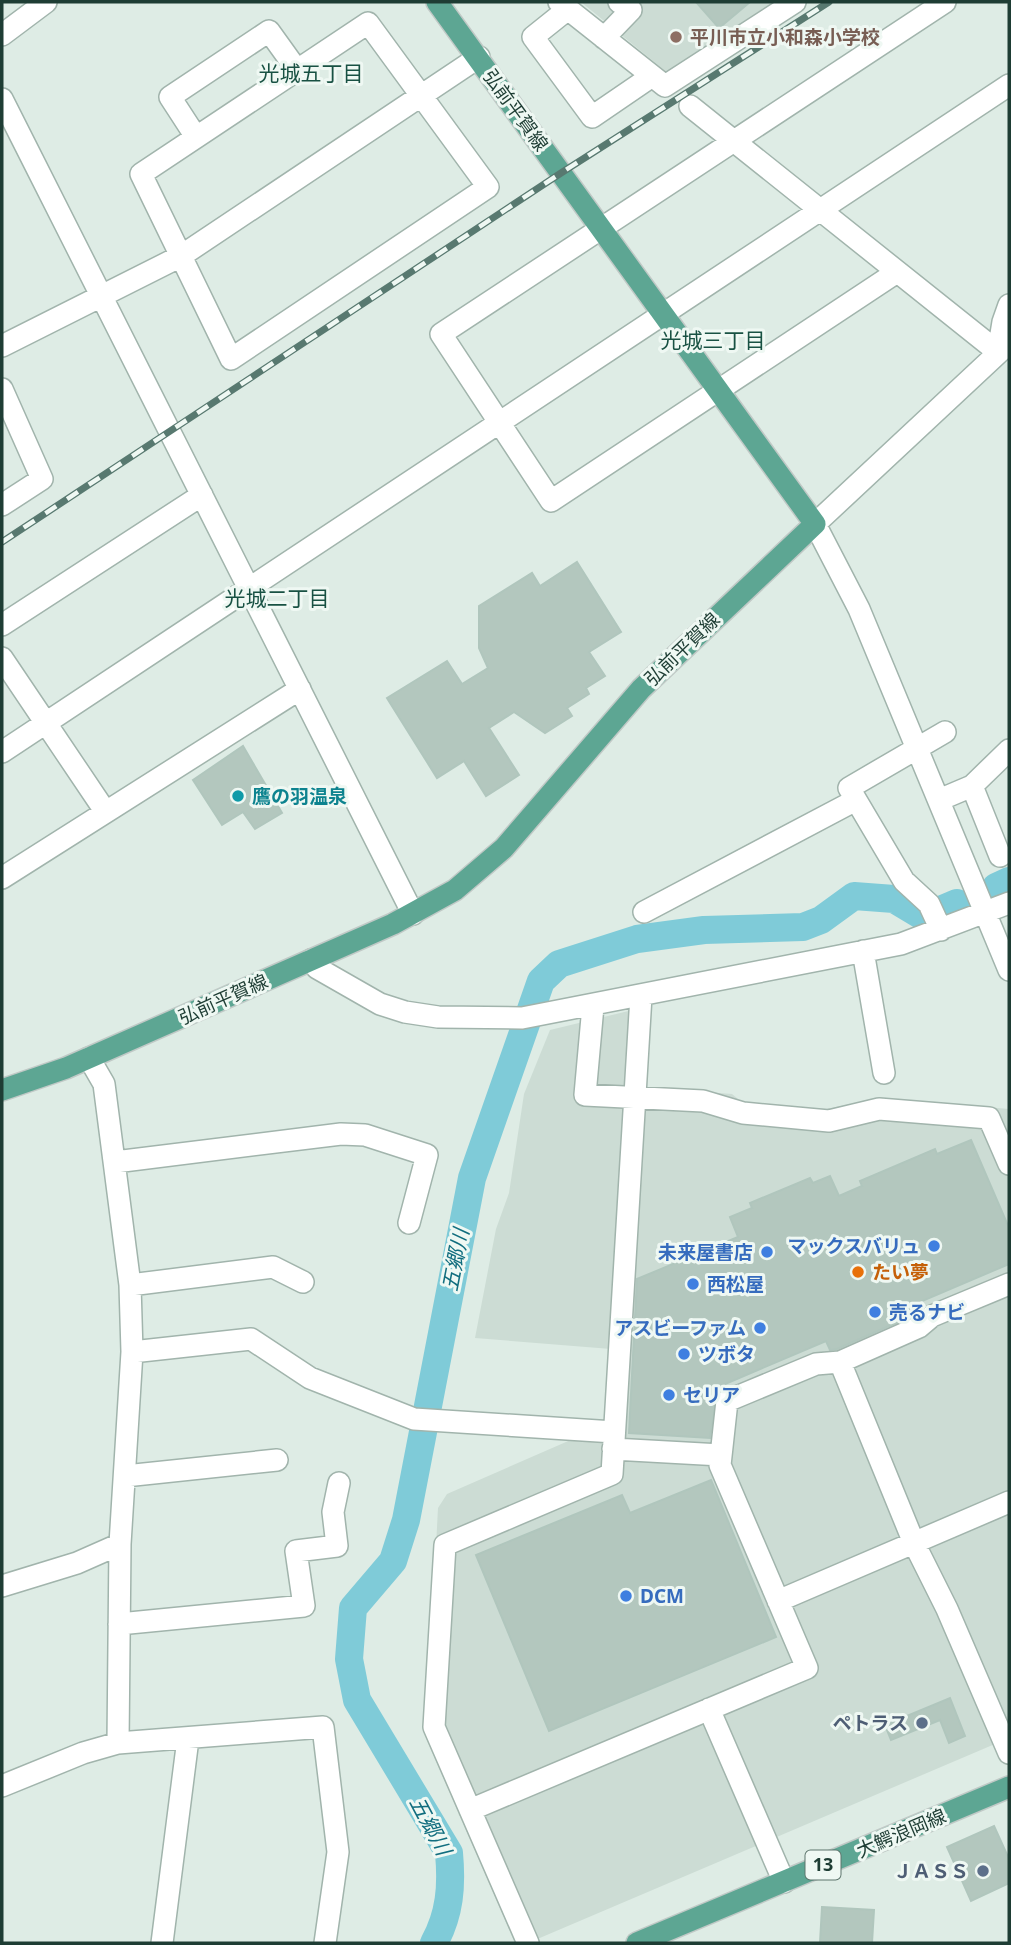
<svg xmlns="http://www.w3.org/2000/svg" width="1011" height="1945" viewBox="0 0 1011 1945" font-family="'Noto Sans','Noto Sans JP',sans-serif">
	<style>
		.built { fill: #ccdcd4 }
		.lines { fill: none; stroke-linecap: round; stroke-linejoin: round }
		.river { stroke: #7fcbd8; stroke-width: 28 }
		.building { fill: #b3c7be; stroke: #b0c6bd; stroke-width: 2 }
		.minor-casing { stroke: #a1b4ac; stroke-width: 24 }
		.major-casing { stroke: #c0c9c6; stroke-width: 24 }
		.minor { stroke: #fff; stroke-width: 21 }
		.major { stroke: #5da693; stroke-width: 21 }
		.rail-casing { stroke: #587970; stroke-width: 7 }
		.rail { stroke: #eff8f3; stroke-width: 4.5; stroke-dasharray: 13; stroke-linecap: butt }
		.education-dot { fill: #8d6e63; stroke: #eff8f3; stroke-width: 2.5 }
		.culture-dot { fill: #0f9aa8; stroke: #eff8f3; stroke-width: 2.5 }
		.shop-dot { fill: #3f7fe0; stroke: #eff8f3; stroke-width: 2.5 }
		.food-dot { fill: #e8710a; stroke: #eff8f3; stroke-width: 2.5 }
		.service-dot { fill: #5c6f8a; stroke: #eff8f3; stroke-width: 2.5 }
		.labels { text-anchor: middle; stroke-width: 6; stroke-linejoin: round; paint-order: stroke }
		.shield { fill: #eff8f3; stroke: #5d756d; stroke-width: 2 }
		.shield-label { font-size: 18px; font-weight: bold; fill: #1e3d34 }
		.education-label { font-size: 19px; font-weight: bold; fill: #785e54; stroke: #eff8f3; text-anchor: start }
		.street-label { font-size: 19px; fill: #1e3d34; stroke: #eff8f3 }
		.culture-label { font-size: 19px; font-weight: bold; fill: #0d838f; stroke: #eff8f3; text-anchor: start }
		.shop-label { font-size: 19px; font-weight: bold; fill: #366cbe; stroke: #eff8f3; text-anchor: start }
		.food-label { font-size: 19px; font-weight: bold; fill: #c56008; stroke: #eff8f3; text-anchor: start }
		.service-label { font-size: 19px; font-weight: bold; fill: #4e5e75; stroke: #eff8f3; text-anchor: end }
		.neighbourhood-label { font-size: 21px; fill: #185143; stroke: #eff8f3 }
		.water-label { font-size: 21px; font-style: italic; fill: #126e7f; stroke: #eff8f3 }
	</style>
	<rect width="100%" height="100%" fill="#deece5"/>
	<!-- built -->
	<path class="built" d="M581 2H781L669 74Z
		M645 1007 642 1087 732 1094 744 1104 826 1109 881 1098 1009 1109V1738L528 1943H515L426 1738 438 1508 447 1494 605 1425 611 1349 475 1338 496 1229 509 1193 524 1094 550 1030Z"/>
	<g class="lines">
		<!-- river -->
		<path class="river" d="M996 887 1009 881
			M434 1943C450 1914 452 1886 449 1853L357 1700 349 1659 353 1608 393 1561 406 1520 472 1178 541 981 559 964 637 939 704 930 803 927 821 920 854 896 894 899 924 917 957 903"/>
	</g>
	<!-- building -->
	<path class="building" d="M696 2H750L719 28Z
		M577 562 621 632 589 652 605 676 586 688 589 694 567 708 572 716 545 733 514 712 489 728 519 775 486 796 464 761 437 778 387 698 447 661 462 684 488 668 479 648V606L532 573 540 586Z
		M243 746 282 813 255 829 243 812 222 825 193 780Z
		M971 1140 1009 1228V1264L922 1301 924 1306 912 1316 837 1349 830 1350 826 1341 718 1387 710 1438 629 1433 637 1279 738 1237 730 1217 752 1208 750 1203 810 1178 813 1183 830 1176 839 1196 862 1186 860 1181 935 1149 937 1154Z
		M711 1480 776 1637 549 1731 476 1555 622 1495 630 1513Z
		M950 1698 965 1736 949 1743 940 1720 891 1740 885 1725Z
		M994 1826 1009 1859V1883L971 1901 947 1847Z
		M822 1907 874 1910 872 1943H820Z"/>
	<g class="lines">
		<!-- minor casing -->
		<g class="minor-casing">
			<path id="minor" d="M559 2 665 86 795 2
				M568 9 533 37 592 117 652 76
				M368 23 488 187 231 359 141 174Z
				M2 35 46 2
				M604 38 631 10 619 2
				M2 99 413 914
				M690 106 998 352
				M196 137 170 97 269 31 297 70
				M897 272 551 501 441 334 945 2
				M1009 343 815 524 859 609 1009 970
				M2 346 181 256 479 57
				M998 352 1003 322 1009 305
				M2 389 42 479 2 505
				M2 625 202 495
				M2 658 105 811
				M2 752 1009 85
				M972 786 1000 856
				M939 800 972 786 1009 750
				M2 878 300 689
				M644 912 856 800
				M941 930 929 904 904 881 849 788 945 732
				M863 951 884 1073
				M311 960 317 968 380 1004 405 1012 438 1017 522 1018 901 944 1009 903
				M593 1006 585 1095 703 1101 743 1113 829 1121 879 1109 989 1118 1009 1164
				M89 1058 104 1084 130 1285 132 1352 120 1544 118 1743
				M115 1162 341 1134 365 1135 427 1155 409 1223
				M130 1285 273 1267 303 1282
				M132 1352 251 1339 310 1378 414 1419 614 1432
				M840 1362 914 1543 947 1609 1009 1753
				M613 1449 721 1455
				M125 1476 277 1460
				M2 1586 77 1563 120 1544
				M778 1601 1009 1502
				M119 1624 304 1606 296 1551 337 1546 333 1512 339 1483
				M709 1709 784 1882
				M2 1786 83 1753 118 1743 323 1727 338 1852 325 1943
				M470 1810 807 1668 720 1465 727 1401 816 1364 840 1362 919 1327 932 1316 1009 1284
				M162 1943 188 1739
				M528 1943 434 1727 445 1545 612 1474 641 996"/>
		</g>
		<!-- major casing -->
		<g class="major-casing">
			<path id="major" d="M2 1090 66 1068 393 924 455 890 504 848 641 689 815 524 437 2
				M637 1943 1009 1787"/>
		</g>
		<!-- minor -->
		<use href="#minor" class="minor"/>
		<!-- major -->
		<use href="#major" class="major"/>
		<!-- rail casing -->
		<g class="rail-casing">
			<path id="rail" d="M2 542 561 173 829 2"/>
		</g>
		<!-- rail -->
		<use href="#rail" class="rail"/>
	</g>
	<!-- markers -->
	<circle class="education-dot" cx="676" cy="37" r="7"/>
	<circle class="culture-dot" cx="238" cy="796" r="7"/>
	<g class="shop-dot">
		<circle cx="934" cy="1246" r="7"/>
		<circle cx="767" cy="1252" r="7"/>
		<circle cx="693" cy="1284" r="7"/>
		<circle cx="875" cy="1312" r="7"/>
		<circle cx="760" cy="1328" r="7"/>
		<circle cx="684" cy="1354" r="7"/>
		<circle cx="669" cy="1395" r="7"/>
		<circle cx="626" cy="1596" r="7"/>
	</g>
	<circle class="food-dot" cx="858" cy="1272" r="7"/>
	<g class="service-dot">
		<circle cx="922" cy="1723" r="7"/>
		<circle cx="983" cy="1871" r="7"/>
	</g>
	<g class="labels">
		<!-- shield labels -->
		<rect class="shield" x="805.5" y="1850.5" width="35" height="29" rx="5"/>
		<g class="shield-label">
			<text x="823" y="1871">13</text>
		</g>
		<!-- education labels -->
		<g class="education-label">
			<text x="690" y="44">平川市立小和森小学校</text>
		</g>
		<!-- street labels -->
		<g class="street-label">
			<text transform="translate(516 110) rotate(54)" y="7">弘前平賀線</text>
			<text transform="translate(682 649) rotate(-44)" y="7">弘前平賀線</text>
			<text transform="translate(223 999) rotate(-24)" y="7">弘前平賀線</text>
			<text transform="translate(901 1833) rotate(-23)" y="7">大鰐浪岡線</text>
		</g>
		<!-- culture labels -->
		<g class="culture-label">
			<text x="252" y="803">鷹の羽温泉</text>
		</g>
		<!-- shop labels -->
		<g class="shop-label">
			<text x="920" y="1253" text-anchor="end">マックスバリュ</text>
			<text x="753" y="1259" text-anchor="end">未来屋書店</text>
			<text x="707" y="1291">西松屋</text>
			<text x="889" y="1319">売るナビ</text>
			<text x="746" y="1335" text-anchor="end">アスビーファム</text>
			<text x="698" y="1361">ツボタ</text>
			<text x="683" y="1402">セリア</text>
			<text x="640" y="1603">DCM</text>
		</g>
		<!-- food labels -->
		<g class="food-label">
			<text x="872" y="1279">たい夢</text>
		</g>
		<!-- service labels -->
		<g class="service-label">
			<text x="908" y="1730">ペトラス</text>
			<text x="969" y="1878">ＪＡＳＳ</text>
		</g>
		<!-- neighbourhood labels -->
		<g class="neighbourhood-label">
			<text x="311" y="81">光城五丁目</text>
			<text x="713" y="348">光城三丁目</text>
			<text x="277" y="606">光城二丁目</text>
		</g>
		<!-- water labels -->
		<g class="water-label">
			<text transform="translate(456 1260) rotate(-79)" y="7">五郷川</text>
			<text transform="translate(430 1826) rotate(62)" y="7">五郷川</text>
		</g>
	</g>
	<!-- border -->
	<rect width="1011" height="1945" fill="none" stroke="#1e3d34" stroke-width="7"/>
</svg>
